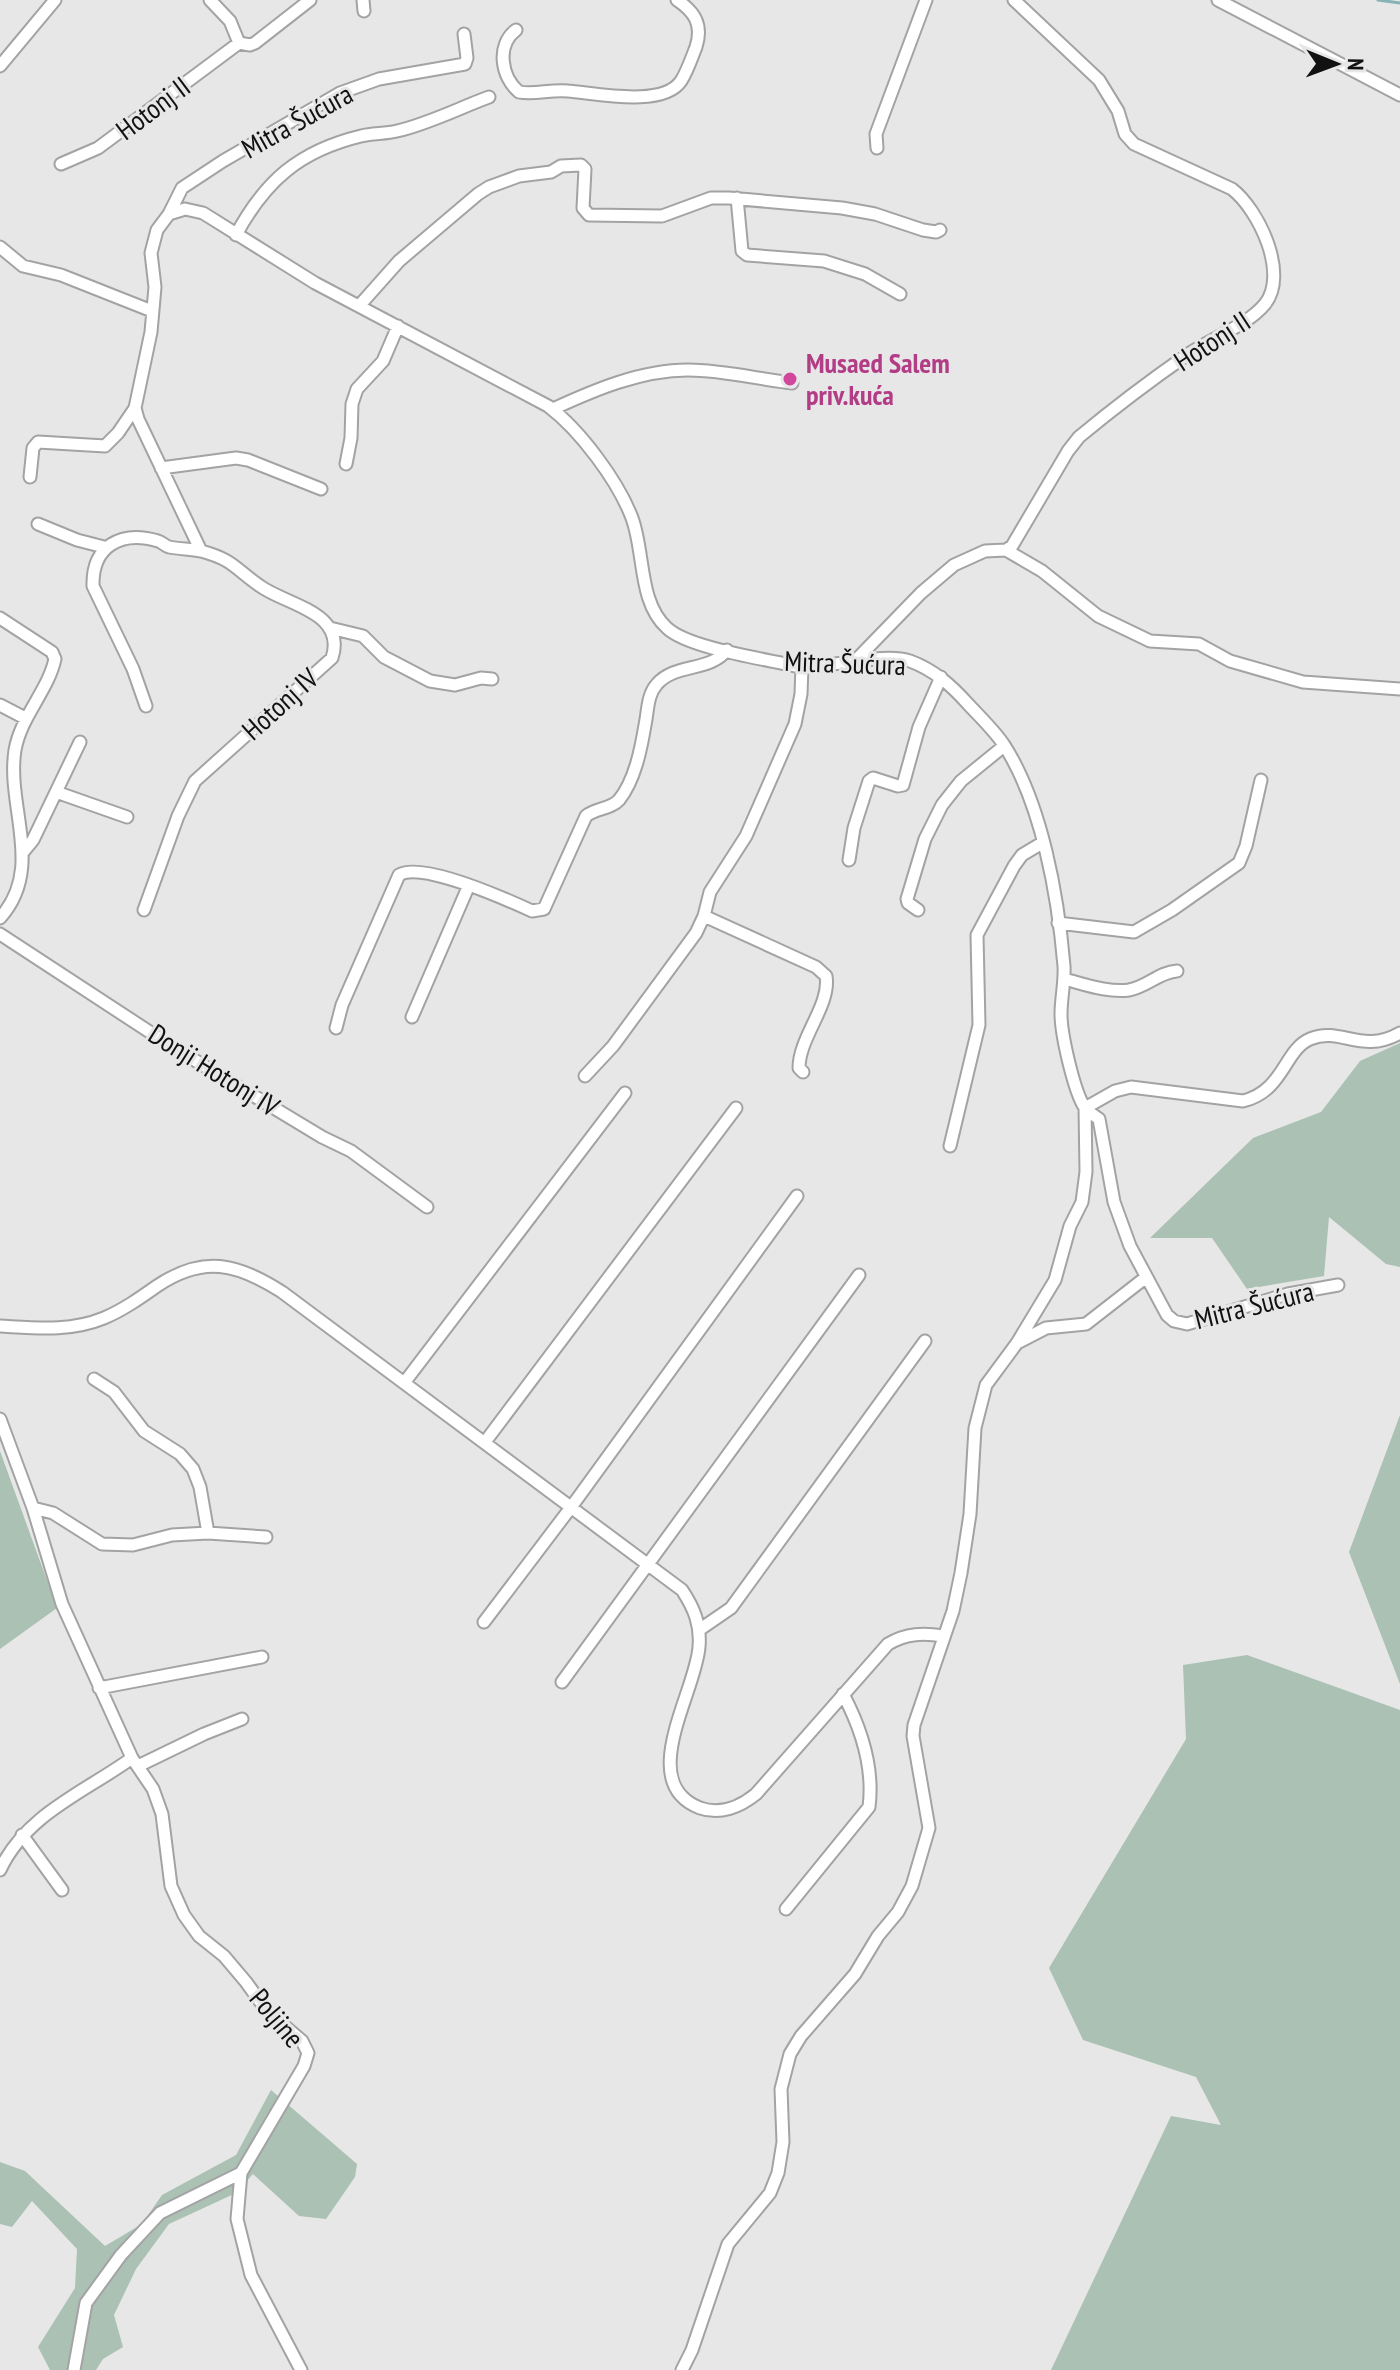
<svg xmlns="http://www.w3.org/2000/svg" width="1400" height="2370" viewBox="0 0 1400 2370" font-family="'PT Sans Narrow',sans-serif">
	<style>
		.green { fill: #aac1b4 }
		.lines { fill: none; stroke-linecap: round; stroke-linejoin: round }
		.stream { stroke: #86b2b7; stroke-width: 3 }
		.minor-casing { stroke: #a3a3a5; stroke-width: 15 }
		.minor { stroke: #fff; stroke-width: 11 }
		.hotel-dot { fill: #d1479c; stroke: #e7e7e8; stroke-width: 3 }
		.labels { text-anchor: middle; stroke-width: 6; stroke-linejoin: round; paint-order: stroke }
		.street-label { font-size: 28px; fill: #111112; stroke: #e7e7e8 }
		.hotel-label { font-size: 28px; font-weight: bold; fill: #b23c85; stroke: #e7e7e8; text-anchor: start }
	</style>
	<rect width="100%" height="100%" fill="#e7e7e8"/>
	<!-- green -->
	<path class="green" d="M1400 1043V1267L1386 1264 1329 1217 1324 1276 1247 1289 1212 1238H1150L1253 1138 1321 1112 1360 1061Z
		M1400 1415V1684L1349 1552Z
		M0 1451 57 1608 0 1649Z
		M1247 1655 1400 1710V2370H1051L1171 2116 1221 2125 1196 2077 1083 2040 1049 1968 1186 1739 1183 1665Z
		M271 2090 357 2164 355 2177 326 2219 299 2216 253 2174 236 2193 169 2224 136 2269 114 2315 123 2347 103 2359 96 2370H50L38 2347 75 2288 77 2249 32 2201 12 2227 0 2224V2162L25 2171 105 2246 142 2224 162 2195 236 2155Z"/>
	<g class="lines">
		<!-- stream -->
		<path class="stream" d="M1378 0 1400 3"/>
		<!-- minor casing -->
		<g class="minor-casing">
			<path id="minor" d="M210 0 230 21 239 43
				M363 0 364 11
				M1218 0 1400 95
				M516 30C496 45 501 77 519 92 535 95 551 89 568 91 595 93 663 108 681 81 687 72 692 57 696 47 703 25 695 12 677 0
				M0 66 55 0
				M877 148 876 134 926 0
				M61 164 98 148 239 43 250 45 255 43 310 0
				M737 198 742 251 747 255 824 261 865 274 900 294
				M169 214 185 209 203 213 315 283 548 406C580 430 618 481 632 518 645 553 638 602 667 628 688 648 765 659 795 666 828 669 883 652 910 661 934 670 951 685 968 704 980 717 994 730 1004 745 1042 804 1058 896 1064 966 1065 982 1061 998 1061 1014 1061 1034 1074 1092 1085 1108 1088 1112 1095 1116 1099 1119L1114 1202 1130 1246 1167 1315 1174 1321 1187 1324 1288 1294 1338 1285
				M236 235C265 181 299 151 361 136 373 133 385 134 397 131 428 124 459 108 489 97
				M0 247 23 266 61 275 152 311
				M359 306 399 261 478 194 489 187 519 176 551 172 561 166 581 165 585 169 583 208 589 215 662 216 711 198H729L842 208 875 214 923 230 936 232 940 230
				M553 409C594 390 641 370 688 370 722 370 758 379 792 383
				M346 464 351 438 352 404 357 389 383 361 398 326
				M161 468 236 458 248 460 321 489
				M30 477 33 448 38 442 105 446 118 433 135 408
				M38 524 77 540 104 547
				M1006 550 1042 571 1098 616 1150 641 1199 644 1230 661 1303 682 1400 689
				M0 618 52 652 55 659C48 691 21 716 15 750 6 807 45 868 0 918
				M330 628 363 636 384 657 430 681 455 685 481 678 492 679
				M855 661 921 593 954 565 985 551 1006 550 1012 546 1068 451 1079 437C1114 408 1151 380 1187 355 1210 339 1248 325 1265 304 1289 274 1259 210 1232 189L1134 144 1125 134 1118 111 1099 80 1014 0
				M0 705 25 718
				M146 706 133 669 93 586C92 546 121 530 158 541 162 542 165 546 169 547 179 549 190 549 201 551
				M56 792 127 817
				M24 851 33 840 80 742
				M849 860 854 828 869 781 873 778 898 786 903 785 919 727 941 677
				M144 910 178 816 195 781 332 658C347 612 286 605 260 586 234 568 234 560 201 551L138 419 135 408 151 332 155 287 151 253 157 230 169 214 182 188 223 161 340 93 379 79 465 64 467 58 464 34
				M918 910 908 903 907 899 925 839 942 805 961 781 1004 746
				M704 916 816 967 826 976C831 1005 799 1037 799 1068L803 1072
				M1058 923 1134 932 1172 910 1239 863 1246 846 1261 780
				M0 934 168 1044 322 1137 351 1151 427 1207
				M1064 979C1084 984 1108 993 1129 990 1147 987 1159 972 1177 971
				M412 1017 469 885
				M336 1028 342 1005 399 875C421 861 508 900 532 911L544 909 586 816C596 808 611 809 619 800 635 780 641 749 645 725 648 711 647 695 657 684 675 663 710 672 727 650
				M585 1076 613 1046 696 933 704 916 710 892 746 836 795 724 801 694 802 667
				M1085 1108 1115 1091 1131 1087 1243 1101C1284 1091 1284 1050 1310 1039 1341 1026 1361 1055 1400 1033
				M950 1146 979 1025 977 935 1014 866 1022 855 1042 843
				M0 1326C36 1328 70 1332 104 1318 123 1310 140 1298 157 1286 203 1255 237 1263 282 1292L682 1590C694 1608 701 1625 699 1647 696 1692 635 1783 700 1808 720 1815 740 1807 756 1794L888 1644C907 1633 923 1633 944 1636
				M1017 1343 1046 1328 1086 1324 1145 1278
				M94 1379 114 1392 144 1431 180 1454 193 1469 200 1487 208 1533
				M404 1383 625 1093
				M0 1419 33 1508 62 1604 132 1758 153 1789 162 1814 171 1886 184 1915 199 1936 224 1956 246 1982 267 2011 302 2041 308 2053 304 2066 241 2173 237 2219 251 2275 301 2370
				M485 1442 736 1108
				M33 1508 53 1513 102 1544 133 1545 172 1535 208 1533 266 1537
				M484 1622 572 1506 797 1196
				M699 1630 731 1608 925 1341
				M562 1682 859 1275
				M99 1688 262 1657
				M138 1766 204 1734 242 1719
				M22 1835 62 1890
				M0 1870C26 1814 85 1792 132 1758
				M786 1909 869 1807C874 1768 861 1728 843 1694
				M74 2370 86 2303 121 2255 160 2213 241 2173
				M682 2370 692 2350 728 2244 770 2193 778 2173 783 2142 781 2089 790 2054 801 2036 855 1974 878 1936 898 1912 912 1886 929 1828 913 1736 914 1725 953 1611 961 1573 970 1514 975 1428 986 1385 1017 1343 1055 1280 1070 1226 1082 1202 1086 1172 1085 1108"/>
		</g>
		<!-- minor -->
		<use href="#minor" class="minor"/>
	</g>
	<!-- markers -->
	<circle class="hotel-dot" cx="790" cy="379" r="8"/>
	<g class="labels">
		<!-- street labels -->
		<g class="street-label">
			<text transform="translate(153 108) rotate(-37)" y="10">Hotonj II</text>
			<text transform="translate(297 121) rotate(-29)" y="10">Mitra Šućura</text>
			<text transform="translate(1212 341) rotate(-33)" y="10">Hotonj II</text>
			<text transform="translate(845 663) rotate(2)" y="10">Mitra Šućura</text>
			<text transform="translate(280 704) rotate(-42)" y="10">Hotonj IV</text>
			<text transform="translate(214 1070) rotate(32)" y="10">Donji Hotonj IV</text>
			<text transform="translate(1254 1305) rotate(-14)" y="10">Mitra Šućura</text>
			<text transform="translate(277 2018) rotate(50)" y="10">Poljine</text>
		</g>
		<!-- hotel labels -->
		<g class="hotel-label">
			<text x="806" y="373">Musaed Salem<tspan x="806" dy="32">priv.kuća</tspan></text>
		</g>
	</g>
	<!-- north arrow -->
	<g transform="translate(1336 64) rotate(91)" stroke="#e7e7e8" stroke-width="6" paint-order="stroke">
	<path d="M0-6L14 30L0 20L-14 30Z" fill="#111112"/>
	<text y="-12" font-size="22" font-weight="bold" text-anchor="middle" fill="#111112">N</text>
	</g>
</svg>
